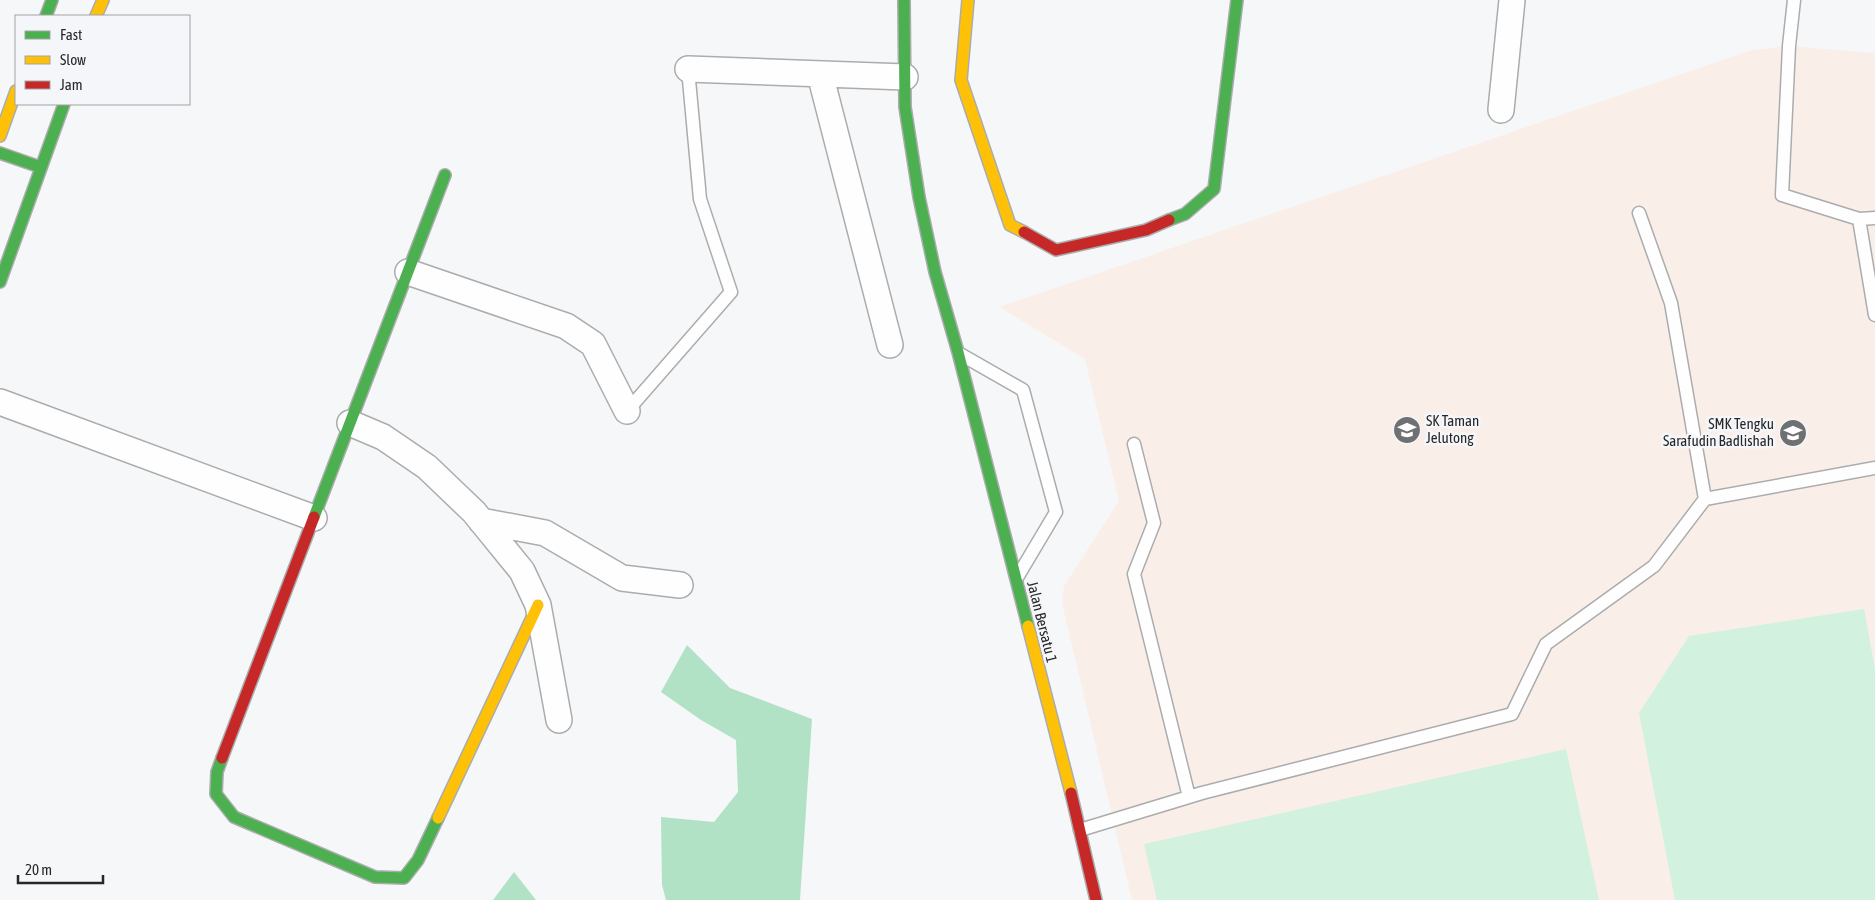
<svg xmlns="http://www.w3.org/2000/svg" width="1875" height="900" viewBox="0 0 1875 900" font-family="'Asap Condensed',sans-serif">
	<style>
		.education { fill: #faeee9 }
		.green { fill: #d2f1de }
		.forest { fill: #b1e2c5 }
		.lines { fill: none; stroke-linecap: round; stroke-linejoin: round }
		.lane-casing { stroke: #abacad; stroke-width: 15 }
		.street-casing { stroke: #abacad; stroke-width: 28 }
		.fast-casing { stroke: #abacad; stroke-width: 14 }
		.slow-casing { stroke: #abacad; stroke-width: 14 }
		.jam-casing { stroke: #abacad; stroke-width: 14 }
		.lane { stroke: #fefefe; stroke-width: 12 }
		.street { stroke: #fefefe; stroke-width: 25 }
		.fast { stroke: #4caf50; stroke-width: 11 }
		.slow { stroke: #ffc107; stroke-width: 11 }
		.jam { stroke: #c62828; stroke-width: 11 }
		.labels { text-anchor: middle; stroke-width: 5; stroke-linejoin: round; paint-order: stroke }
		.poi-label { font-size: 15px; fill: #272728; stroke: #f5f6f9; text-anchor: start }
		.street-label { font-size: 15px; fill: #272728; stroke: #f5f6f9 }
	</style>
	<rect width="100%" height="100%" fill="#f6f7f8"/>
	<!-- education -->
	<path class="education" d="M1789 46 1875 53V900H1132L1062 603 1064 586 1119 501 1085 359 999 307 1752 50Z"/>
	<!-- green -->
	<path class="green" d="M1864 609 1875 669V900H1675L1639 713 1689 636Z
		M1566 749 1599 900H1157L1144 844Z"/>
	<!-- forest -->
	<path class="forest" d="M687 645 730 688 812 719 800 900H666L662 885 661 817 714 822 738 792 736 740 701 720 661 692Z
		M514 872 536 900H493Z"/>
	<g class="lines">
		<!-- lane casing -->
		<g class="lane-casing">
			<path id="lane" d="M1794 0 1789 46 1782 195 1859 219 1875 218
				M1639 213 1671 303 1705 499
				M1859 219 1875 315
				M960 354 1023 390 1056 512 1018 576
				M627 411 731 292 700 199 688 69
				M1134 444 1154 523 1134 574 1189 797
				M1080 830 1202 793 1512 714 1546 644 1654 566 1705 499 1875 468"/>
		</g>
		<!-- street casing -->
		<g class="street-casing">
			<path id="street" d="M688 69 905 77
				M820 74 890 345
				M1501 110 1512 0
				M408 272 566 326 593 344 627 411
				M0 402 314 518
				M350 423 383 437 427 467 474 512 522 571 538 605 559 720
				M481 521 545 533 622 578 680 585"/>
		</g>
		<!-- fast casing -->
		<g class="fast-casing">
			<path id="fast" d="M904 0 905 107 919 197 935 272 958 352 1028 626
				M46 16 52 0
				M0 153 40 167
				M1169 220 1185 214 1214 189 1237 0
				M0 282 64 104
				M314 517 445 175
				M222 758 217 772 216 794 234 817 375 877 404 878 418 860 438 818"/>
		</g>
		<!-- slow casing -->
		<g class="slow-casing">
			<path id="slow" d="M968 0 961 80 1010 225 1024 232
				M96 16 103 0
				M0 136 16 91
				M1028 626 1071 793
				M438 818 538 605"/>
		</g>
		<!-- jam casing -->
		<g class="jam-casing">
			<path id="jam" d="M1024 232 1056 250 1146 230 1169 220
				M222 758 314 517
				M1071 793 1096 900"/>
		</g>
		<!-- lane -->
		<use href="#lane" class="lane"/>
		<!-- street -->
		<use href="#street" class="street"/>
		<!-- fast -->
		<use href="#fast" class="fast"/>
		<!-- slow -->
		<use href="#slow" class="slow"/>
		<!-- jam -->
		<use href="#jam" class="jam"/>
	</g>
	<!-- icons -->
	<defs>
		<g id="school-disc" transform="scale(1.4375)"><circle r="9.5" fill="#6f7071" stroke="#f5f6f9"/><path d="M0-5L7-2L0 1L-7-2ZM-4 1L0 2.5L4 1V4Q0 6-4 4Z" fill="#fff"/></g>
	</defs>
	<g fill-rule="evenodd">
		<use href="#school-disc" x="1407" y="430"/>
		<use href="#school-disc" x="1793" y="433"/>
	</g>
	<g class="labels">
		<!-- poi labels -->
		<g class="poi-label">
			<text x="1426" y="426">SK Taman<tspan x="1426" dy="17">Jelutong</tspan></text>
			<text x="1774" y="429" text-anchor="end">SMK Tengku<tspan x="1774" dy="17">Sarafudin Badlishah</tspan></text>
		</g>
		<!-- street labels -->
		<g class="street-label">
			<text transform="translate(1042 622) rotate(76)" y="5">Jalan Bersatu 1</text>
		</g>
	</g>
	<!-- legend -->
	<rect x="15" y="15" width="175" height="90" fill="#f5f6f9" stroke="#a3a3a5"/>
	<rect x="25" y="31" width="25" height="8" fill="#4caf50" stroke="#a3a3a5"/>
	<text x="60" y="40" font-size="15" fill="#272728">Fast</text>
	<rect x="25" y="56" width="25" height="8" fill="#ffc107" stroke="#a3a3a5"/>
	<text x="60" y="65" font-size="15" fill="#272728">Slow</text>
	<rect x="25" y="81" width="25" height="8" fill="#c62828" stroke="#a3a3a5"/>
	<text x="60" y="90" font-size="15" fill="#272728">Jam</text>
	<!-- scale -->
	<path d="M18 875v8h85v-8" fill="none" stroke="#272728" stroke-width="2.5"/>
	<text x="25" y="875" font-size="15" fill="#272728" stroke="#f5f6f9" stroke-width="4" paint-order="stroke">20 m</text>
</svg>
